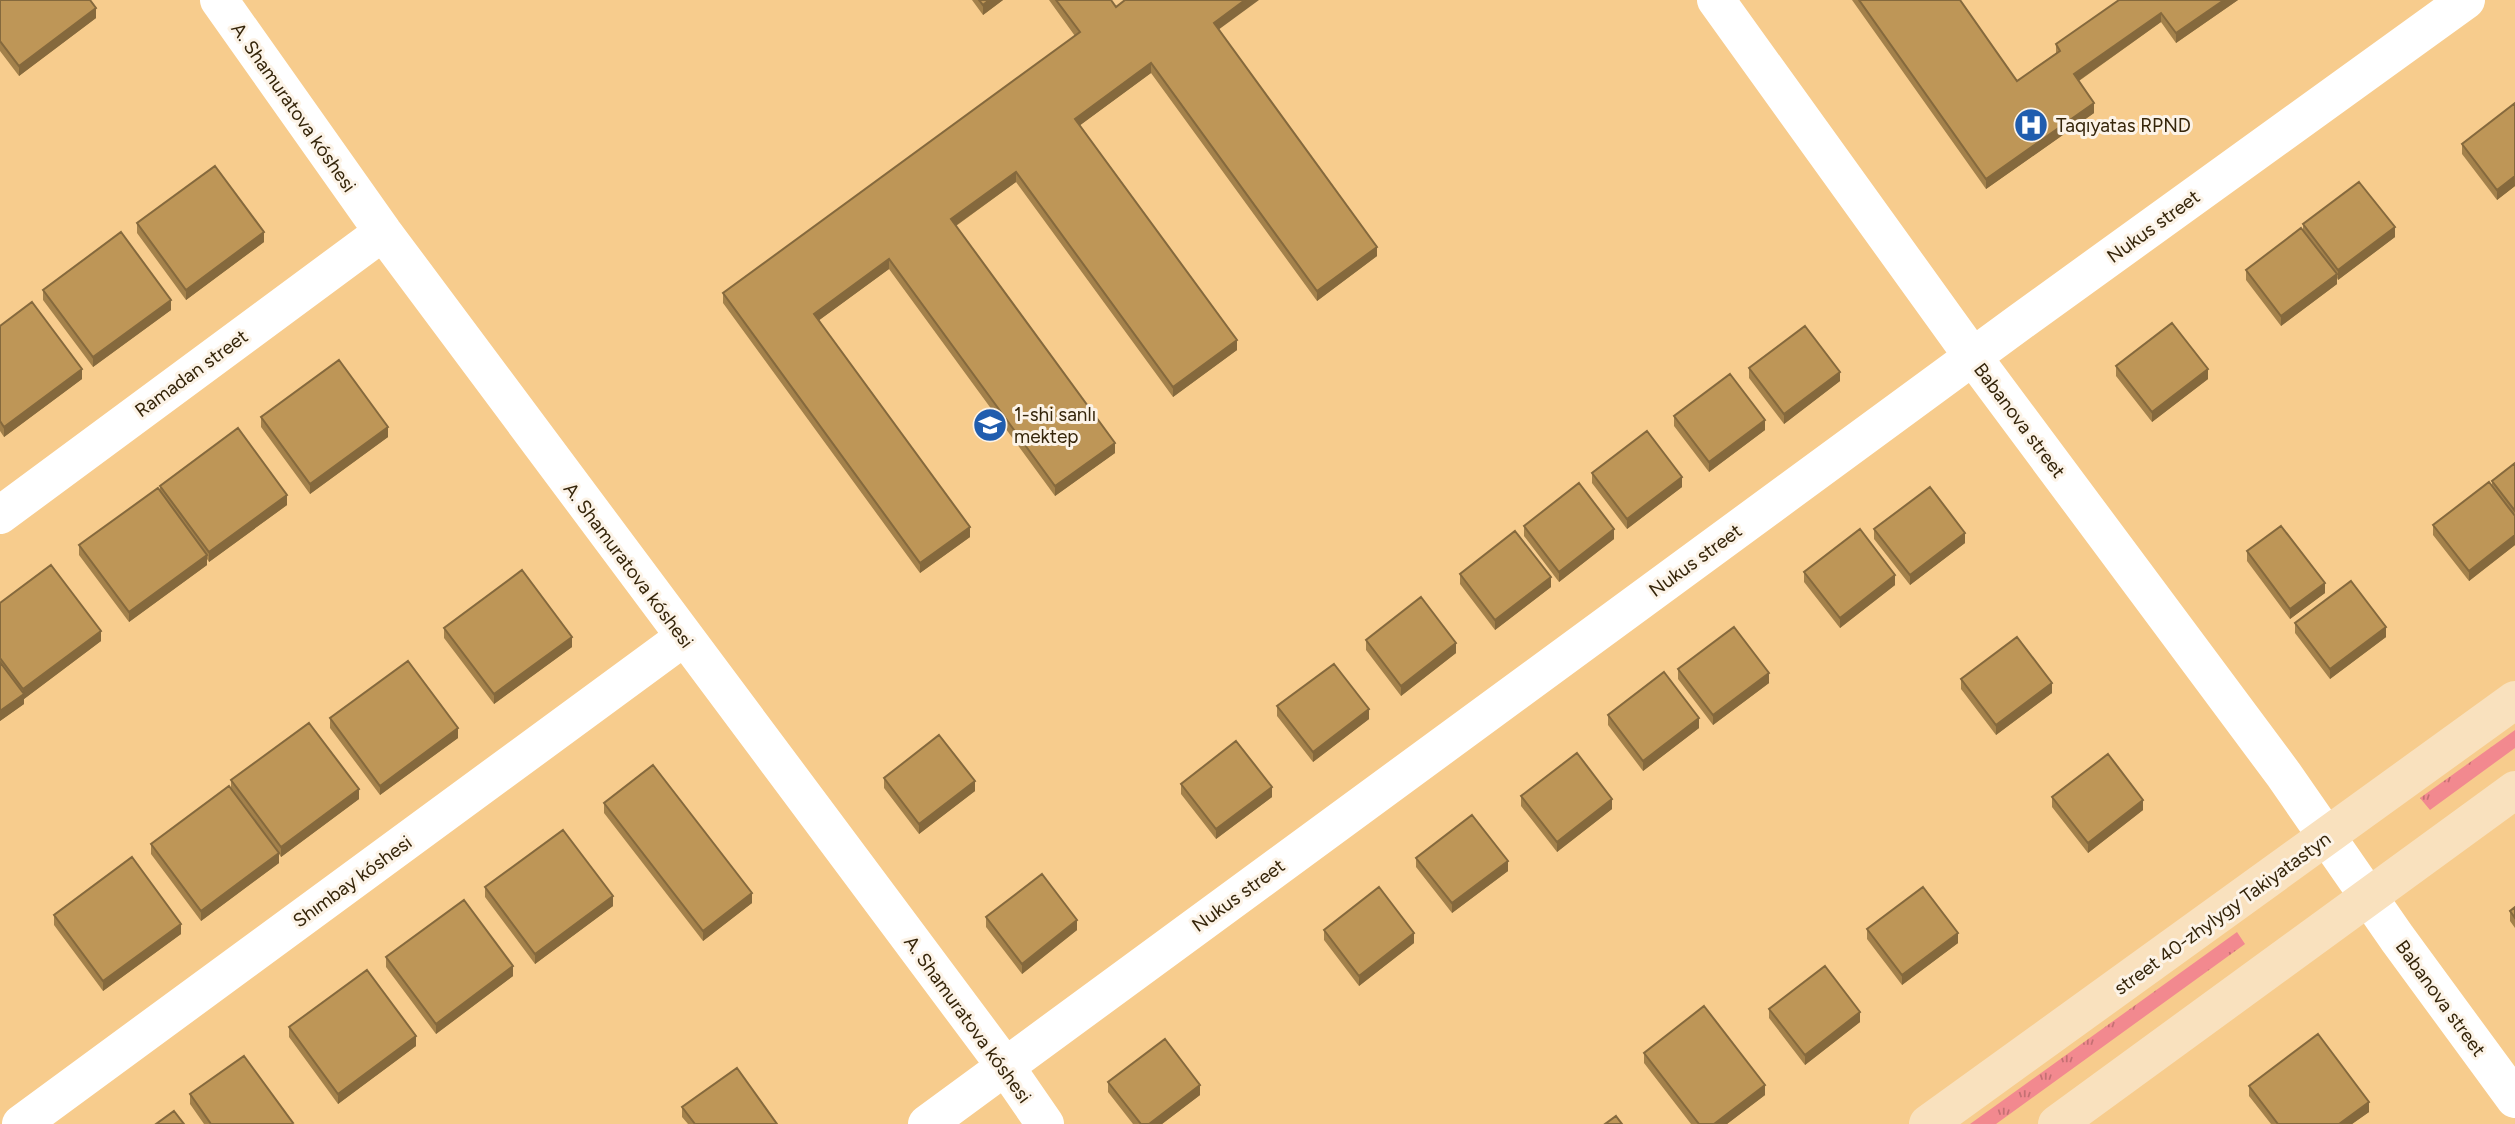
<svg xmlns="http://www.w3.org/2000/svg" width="2515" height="1124" viewBox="0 0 2515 1124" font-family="Figtree,sans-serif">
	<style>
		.grass { fill: url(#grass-tufts) }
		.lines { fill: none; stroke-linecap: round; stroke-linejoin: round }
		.minor { stroke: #fff; stroke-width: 38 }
		.tertiary { stroke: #fff; stroke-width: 38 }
		.primary { stroke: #f9e1be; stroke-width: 38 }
		.wall { fill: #a3814b }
		.shaded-wall { fill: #85693d }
		.building { fill: #be9657; stroke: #85693d; stroke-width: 2 }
		.labels { text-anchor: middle; stroke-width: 6; stroke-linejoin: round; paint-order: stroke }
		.street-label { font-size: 19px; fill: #35250a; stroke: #fcf3e7 }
		.poi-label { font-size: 19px; fill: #35250a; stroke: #fcf3e7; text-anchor: start }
	</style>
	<defs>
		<pattern id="grass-tufts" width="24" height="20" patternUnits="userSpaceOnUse" patternTransform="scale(1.75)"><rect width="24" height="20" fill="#f2898f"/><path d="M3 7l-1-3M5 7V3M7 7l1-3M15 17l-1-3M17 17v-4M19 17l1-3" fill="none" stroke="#c57073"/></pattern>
	</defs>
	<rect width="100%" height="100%" fill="#f7cc8d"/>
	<!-- grass -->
	<path class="grass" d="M2515 730V748L2430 810 2420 798Z
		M2237 932 2245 944 1996 1124H1970Z"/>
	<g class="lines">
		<!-- minor -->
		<path class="minor" d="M219 0 383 232 1005 1066 1045 1124
			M0 515 383 232
			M21 1124 683 638
			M927 1124 2020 322 2466 0"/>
		<!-- tertiary -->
		<path class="tertiary" d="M1716 0 1973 357 2284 775 2397 938 2515 1099"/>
		<!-- primary -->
		<path class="primary" d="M1928 1124 2515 700
			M2057 1124 2515 790"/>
	</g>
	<!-- wall -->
	<path class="wall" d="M0 0 96 18 19 76 0 51Z
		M972 0H1003L983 15Z
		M1049 0H1111L1116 7 1219 29 1377 256 1317 301 1151 73 1080 125 1237 350 1173 397 1016 182 956 226 1115 453 1055 496 889 269 819 320 970 537 920 573 723 303V293L1075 36Z
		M1852 0H1960L2017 81 2056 53V44L2119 0H2238L2176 43 2161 22 2079 81 2094 113 1986 189Z
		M2515 103V186L2497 200 2462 154V144Z
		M137 223 264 242 186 300 137 233Z
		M2303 224 2395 237 2338 280 2337 278V284L2281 326 2246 280V270L2303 230Z
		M43 290 171 310 93 367 43 300Z
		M0 326 82 379 4 437 0 431Z
		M2116 366 2208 379 2152 422 2116 376Z
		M1749 368 1840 381 1784 424 1749 378Z
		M1674 416 1765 430 1709 472 1674 426Z
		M261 417 388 437 310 494 261 427Z
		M2515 463V545L2469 581 2433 535V525L2492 486V481Z
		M1592 473 1682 487 1627 529 1592 483Z
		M160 486 287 505 209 562 207 559V565L129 622 79 555V545L160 491Z
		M1524 526 1614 539 1559 582 1524 536Z
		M1874 529 1965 543 1910 585 1874 539Z
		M2247 551 2325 593 2290 619 2247 561Z
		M1804 572 1895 585 1840 628 1804 582Z
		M1460 574 1551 587 1495 630 1460 584Z
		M0 603 101 641 24 699V704L0 721Z
		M2295 623 2386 637 2330 679 2295 633Z
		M444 628 572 647 494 704 444 638Z
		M1366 640 1456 653 1401 696 1366 650Z
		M1678 669 1769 683 1713 725 1678 679Z
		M1961 679 2052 693 1996 735 1961 689Z
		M1277 706 1369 719 1313 762 1277 716Z
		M1608 715 1699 728 1643 771 1608 725Z
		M330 718 458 738 380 795 330 728Z
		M884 778 975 791 919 834 884 788Z
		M231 780 359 799 281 857 279 854V863L201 921 151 854V844L231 789Z
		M1181 784 1272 797 1216 839 1181 794Z
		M1521 796 1612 809 1557 852 1521 806Z
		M2052 797 2143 810 2088 853 2052 807Z
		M604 803 752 903 703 941 604 813Z
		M1416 858 1508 871 1452 913 1416 867Z
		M485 887 613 906 535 964 485 897Z
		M2515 907V928L2510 921V911Z
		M54 915 181 934 103 991 54 925Z
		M986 917 1077 930 1022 974 986 927Z
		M1867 929 1958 943 1902 985 1867 939Z
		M1324 930 1414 943 1359 986 1324 940Z
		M386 957 513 976 436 1034 386 967Z
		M1769 1009 1860 1022 1805 1065 1769 1018Z
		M289 1027 416 1046 338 1104 289 1037Z
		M1644 1053 1765 1095 1727 1124H1691L1644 1063Z
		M1108 1082 1200 1095 1162 1124H1133L1108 1092Z
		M2249 1086 2369 1112 2352 1124H2271L2249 1096Z
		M190 1094 293 1124H204L190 1104Z
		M682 1107 777 1124H688L682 1117Z"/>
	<!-- shaded-wall -->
	<path class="shaded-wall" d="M989 0H1003L983 15V5Z
		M1245 0H1259L1214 33V23Z
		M2224 0H2238L2176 43V33Z
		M96 8V18L19 76V66Z
		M2161 13V22L2074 84V74Z
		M1151 63V73L1075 129V119Z
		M2094 103V113L1986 189V179Z
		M1016 172V182L951 229V219Z
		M2515 176V186L2497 200V190Z
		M2395 227V237L2338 280V270Z
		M264 232V242L186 300V290Z
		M1377 247V256L1317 301V291Z
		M889 259V269L814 324V314Z
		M2337 274V284L2281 326V316Z
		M171 300V310L93 367V357Z
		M1237 340V350L1173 397V387Z
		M82 369V379L4 437V427Z
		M2208 369V379L2152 422V412Z
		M1840 372V381L1784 424V414Z
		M1765 420V430L1709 472V462Z
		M388 427V437L310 494V484Z
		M1115 443V453L1055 496V486Z
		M1682 477V487L1627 529V519Z
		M287 495V505L209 562V552Z
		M970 527V537L920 573V563Z
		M1614 529V539L1559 582V572Z
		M1965 533V543L1910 585V575Z
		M2515 535V545L2469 581V571Z
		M207 555V565L129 622V612Z
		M1895 575V585L1840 628V618Z
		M1551 577V587L1495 630V620Z
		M2325 583V593L2290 619V609Z
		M2386 627V637L2330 679V669Z
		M101 631V641L24 699V704L0 721V711L23 695V689Z
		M572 637V647L494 704V694Z
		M1456 643V653L1401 696V686Z
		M1769 673V683L1713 725V715Z
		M2052 683V693L1996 735V725Z
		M1369 709V719L1313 762V752Z
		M1699 718V728L1643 771V761Z
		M458 728V738L380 795V786Z
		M975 781V791L919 834V824Z
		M1272 787V797L1216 839V829Z
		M359 789V799L281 857V847Z
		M1612 799V809L1557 852V842Z
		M2143 800V810L2088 853V843Z
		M279 853V863L201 921V911Z
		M1508 861V871L1452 913V903Z
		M752 893V903L703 941V931Z
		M613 896V906L535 964V954Z
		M1077 920V930L1022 974V964Z
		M181 924V934L103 991V981Z
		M1414 933V943L1359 986V976Z
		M1958 933V943L1902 985V975Z
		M513 966V976L436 1034V1024Z
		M1860 1012V1022L1805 1065V1055Z
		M416 1036V1046L338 1104V1094Z
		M1200 1085V1095L1162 1124H1149Z
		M1765 1085V1095L1727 1124H1714Z
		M2369 1102V1112L2352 1124H2339Z"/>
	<!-- building -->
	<path class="building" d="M0 0H90L96 8 19 66 0 41Z
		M979 0H989L983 5Z
		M1056 0H1111L1116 7 1125 0H1245L1214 23 1377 247 1317 291 1151 63 1075 119 1237 340 1173 387 1016 172 951 219 1115 443 1055 486 889 259 814 314 970 527 920 563 723 293 1080 32Z
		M1859 0H1960L2017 81 2060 51 2056 44 2119 0H2224L2176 33 2161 13 2074 74 2094 103 1986 179Z
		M2515 103V176L2497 190 2462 144Z
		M215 166 264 232 186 290 137 223Z
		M2359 182 2395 227 2338 270 2303 224Z
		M2301 228 2337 274 2281 316 2246 270Z
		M121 232 171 300 93 357 43 290Z
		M32 302 82 369 4 427 0 421V326Z
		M2172 323 2208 369 2152 412 2116 366Z
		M1805 326 1840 372 1784 414 1749 368Z
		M339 360 388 427 310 484 261 417Z
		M1730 374 1765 420 1709 462 1674 416Z
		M238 428 287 495 209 552 160 486Z
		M1647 431 1682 477 1627 519 1592 473Z
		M2515 463V511L2492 481Z
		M2489 482 2515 516V535L2469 571 2433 525Z
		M1579 483 1614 529 1559 572 1524 526Z
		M1930 487 1965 533 1910 575 1874 529Z
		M158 488 207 555 129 612 79 545Z
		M2281 526 2325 583 2290 609 2247 551Z
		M1860 529 1895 575 1840 618 1804 572Z
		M1515 531 1551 577 1495 620 1460 574Z
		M51 565 101 631 23 689 0 658V603Z
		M522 570 572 637 494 694 444 628Z
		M2351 581 2386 627 2330 669 2295 623Z
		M1421 597 1456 643 1401 686 1366 640Z
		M1734 627 1769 673 1713 715 1678 669Z
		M2017 637 2052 683 1996 725 1961 679Z
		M408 661 458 728 380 786 330 718Z
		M0 662 24 694 0 711Z
		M1334 664 1369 709 1313 752 1277 706Z
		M1664 672 1699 718 1643 761 1608 715Z
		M309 723 359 789 281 847 231 780Z
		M939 735 975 781 919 824 884 778Z
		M1236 741 1272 787 1216 829 1181 784Z
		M1577 753 1612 799 1557 842 1521 796Z
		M2108 754 2143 800 2088 843 2052 797Z
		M653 765 752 893 703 931 604 803Z
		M229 786 279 853 201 911 151 844Z
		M1472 815 1508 861 1452 903 1416 858Z
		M563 830 613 896 535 954 485 887Z
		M132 857 181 924 103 981 54 915Z
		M1042 874 1077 920 1022 964 986 917Z
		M1379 887 1414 933 1359 976 1324 930Z
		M1923 887 1958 933 1902 975 1867 929Z
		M464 900 513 966 436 1024 386 957Z
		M2515 907V918L2510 911Z
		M1825 966 1860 1012 1805 1055 1769 1009Z
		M367 970 416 1036 338 1094 289 1027Z
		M1704 1006 1765 1085 1714 1124H1699L1644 1053Z
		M2318 1034 2369 1102 2339 1124H2278L2249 1086Z
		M1165 1039 1200 1085 1149 1124H1141L1108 1082Z
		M244 1056 293 1123 291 1124H211L190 1094Z
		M737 1068 777 1124H695L682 1107Z
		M174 1111 184 1124H156Z
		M1616 1116 1622 1124H1605Z"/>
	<!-- icons -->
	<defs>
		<g id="hospital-disc" transform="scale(1.75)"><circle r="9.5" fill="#205dae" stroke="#fcf3e7"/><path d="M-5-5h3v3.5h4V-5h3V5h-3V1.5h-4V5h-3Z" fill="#fff"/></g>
		<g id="school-disc" transform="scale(1.75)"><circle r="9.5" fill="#205dae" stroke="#fcf3e7"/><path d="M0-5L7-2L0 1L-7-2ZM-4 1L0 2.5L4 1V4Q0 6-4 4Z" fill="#fff"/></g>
	</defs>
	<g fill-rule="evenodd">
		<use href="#hospital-disc" x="2031" y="125"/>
		<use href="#school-disc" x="990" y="425"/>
	</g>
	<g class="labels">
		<!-- street labels -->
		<g class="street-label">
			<text transform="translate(294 107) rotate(55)" y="7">A. Shamuratova kóshesi</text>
			<text transform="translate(2153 226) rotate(-36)" y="7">Nukus street</text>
			<text transform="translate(191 373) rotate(-36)" y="7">Ramadan street</text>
			<text transform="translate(2020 420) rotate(53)" y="7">Babanova street</text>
			<text transform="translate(1695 560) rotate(-36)" y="7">Nukus street</text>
			<text transform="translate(629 565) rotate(53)" y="7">A. Shamuratova kóshesi</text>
			<text transform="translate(352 881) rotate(-36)" y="7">Shımbay kóshesi</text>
			<text transform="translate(1238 895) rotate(-36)" y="7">Nukus street</text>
			<text transform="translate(2222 913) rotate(-36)" y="7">street 40-zhylygy Takiyatastyn</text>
			<text transform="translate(2441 998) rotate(54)" y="7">Babanova street</text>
			<text transform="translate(968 1019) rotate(54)" y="7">A. Shamuratova kóshesi</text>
		</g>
		<!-- poi labels -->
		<g class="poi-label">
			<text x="2056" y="132">Taqıyatas RPND</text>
			<text x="1014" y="421">1-shi sanlı<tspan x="1014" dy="22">mektep</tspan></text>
		</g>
	</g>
</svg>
